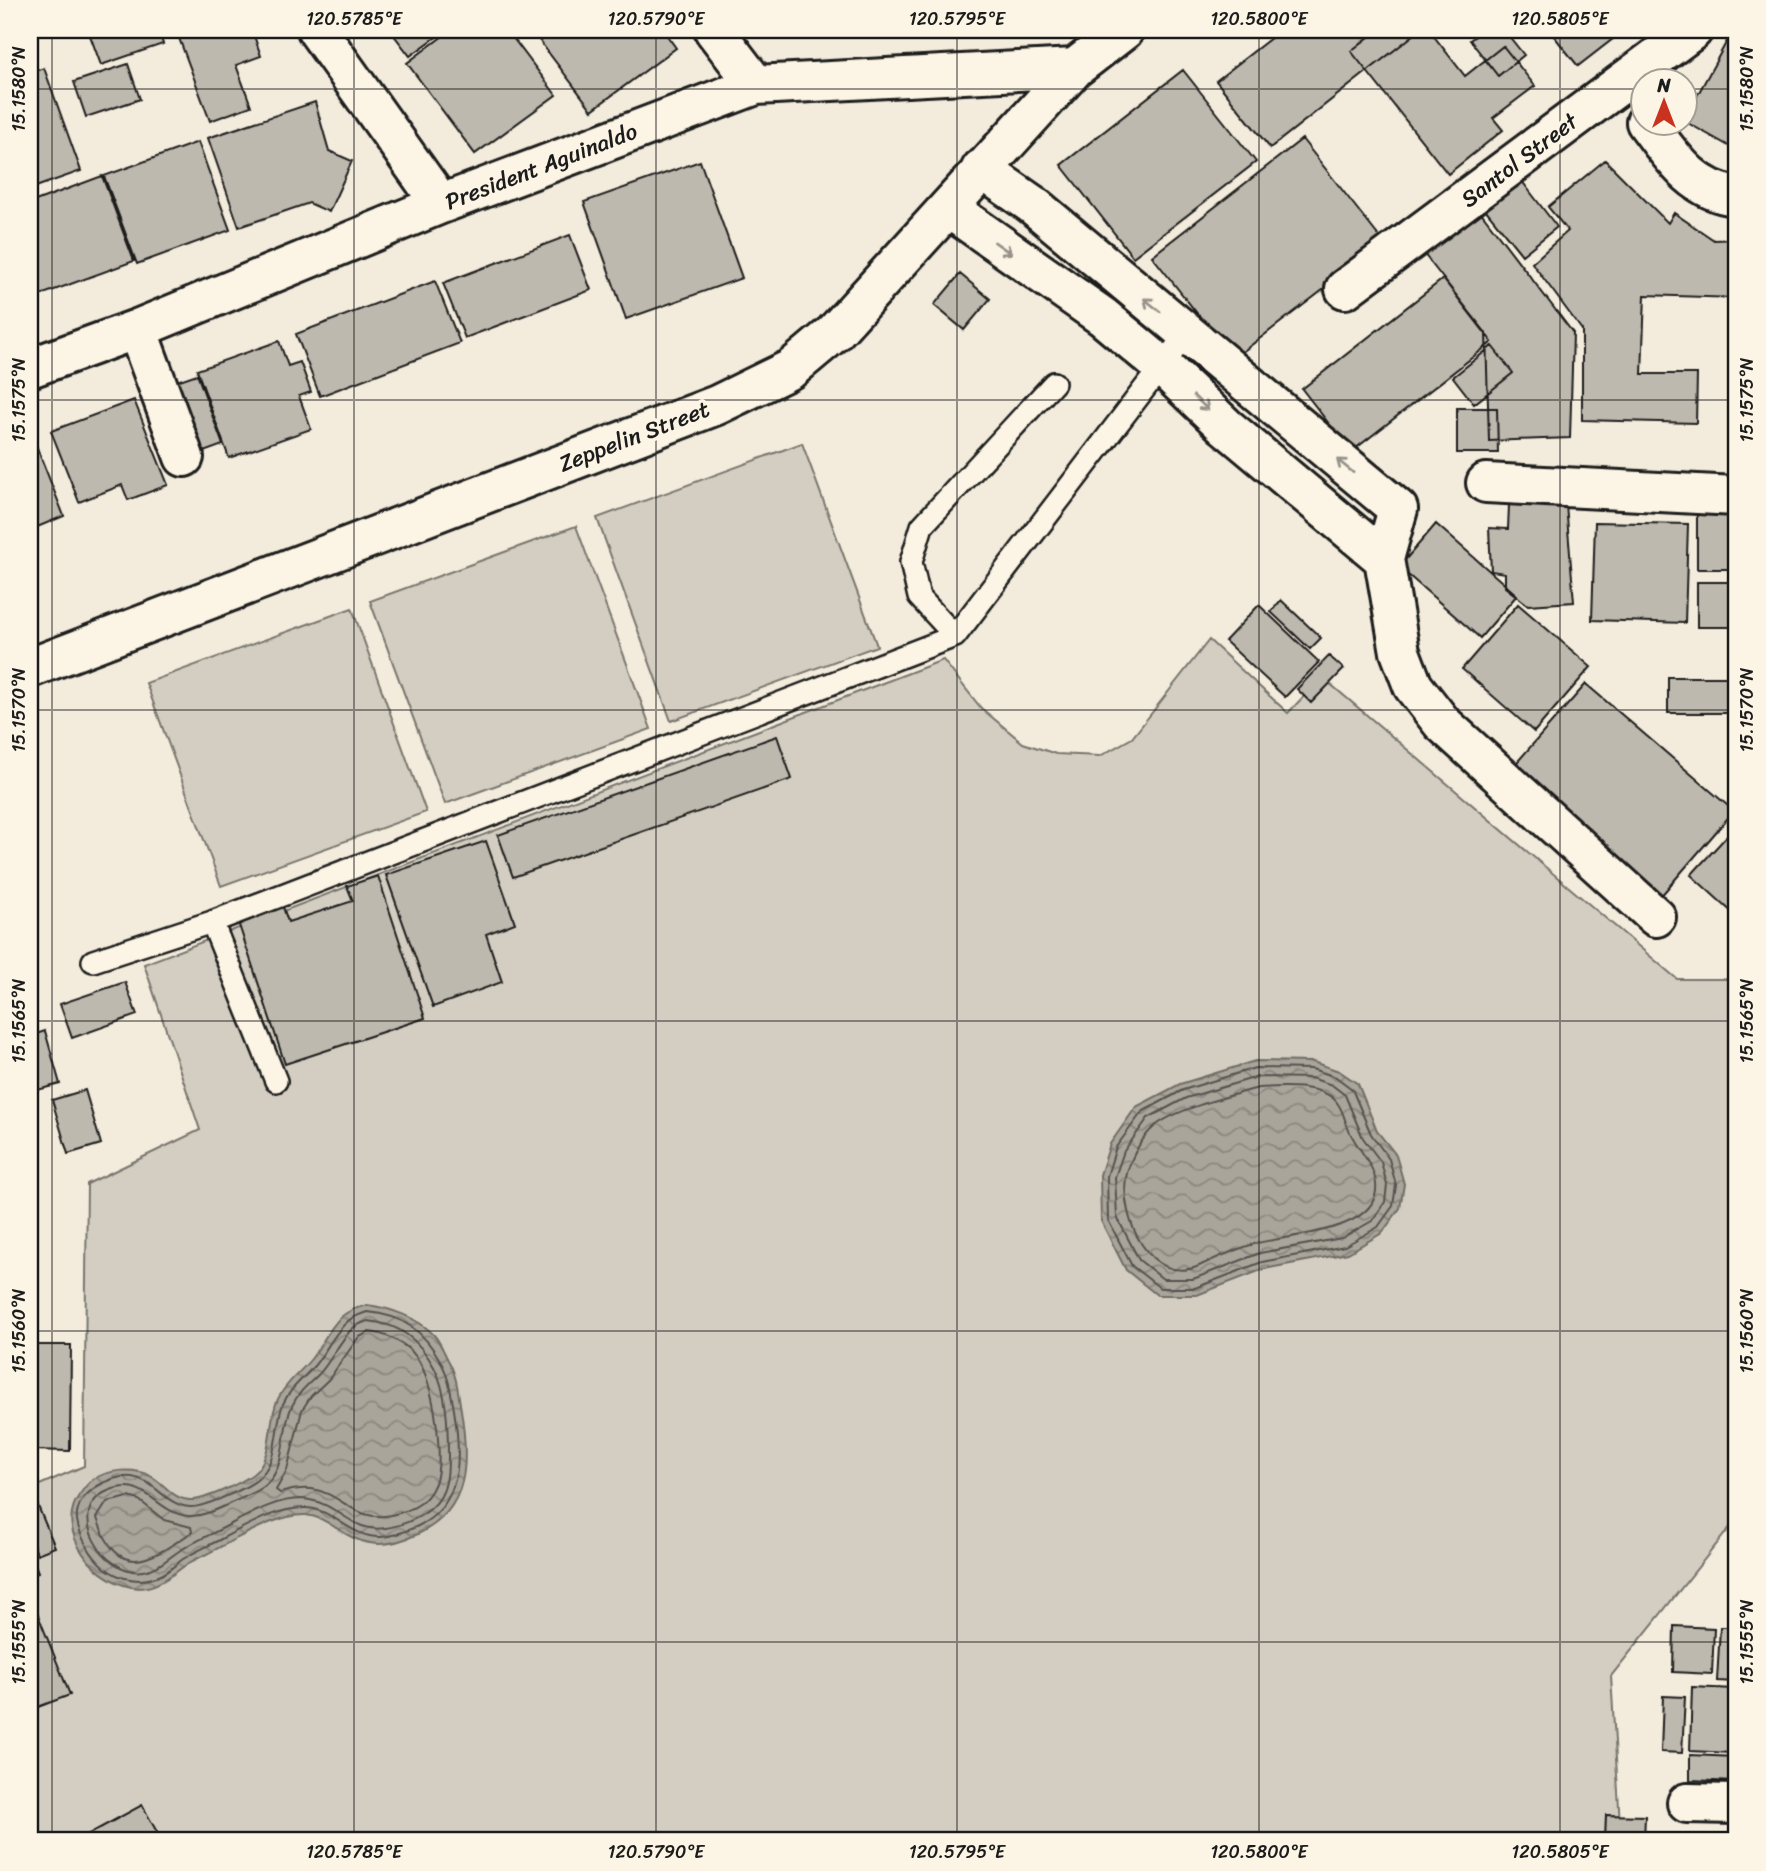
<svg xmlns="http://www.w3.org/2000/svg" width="1766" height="1871" viewBox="0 0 1766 1871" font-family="Sriracha,sans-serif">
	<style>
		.green { fill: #d3cec1; stroke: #78756e; stroke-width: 2 }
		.water { fill: url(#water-waves); stroke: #716e68; stroke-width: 2 }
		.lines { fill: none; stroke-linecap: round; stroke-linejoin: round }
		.shore { stroke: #55534f; stroke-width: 2 }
		.building { fill: #beb9ae; stroke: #1c1c1c; stroke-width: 2 }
		.lane-casing { stroke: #1c1c1c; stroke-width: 26 }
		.street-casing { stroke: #1c1c1c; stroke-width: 44 }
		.lane { stroke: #fcf5e5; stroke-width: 21 }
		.street { stroke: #fcf5e5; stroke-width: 38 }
		.oneway { stroke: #97938b }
		.ticks { fill: none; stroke: #1c1c1c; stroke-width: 2; stroke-opacity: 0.45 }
		.labels { text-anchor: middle; stroke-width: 7; stroke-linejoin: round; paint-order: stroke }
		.street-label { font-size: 23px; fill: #1c1c1c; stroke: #fcf5e5 }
		.neatline { fill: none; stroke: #1c1c1c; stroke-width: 2.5 }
		.ticks-label { font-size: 18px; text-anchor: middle; fill: #1c1c1c }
	</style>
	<defs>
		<pattern id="water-waves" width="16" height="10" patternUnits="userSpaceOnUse" patternTransform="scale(1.75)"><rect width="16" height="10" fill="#aaa59b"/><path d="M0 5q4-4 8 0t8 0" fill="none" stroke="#8a867e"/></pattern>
	</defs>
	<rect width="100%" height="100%" fill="#f3ecdd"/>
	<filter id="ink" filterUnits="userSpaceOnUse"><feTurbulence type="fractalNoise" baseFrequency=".0143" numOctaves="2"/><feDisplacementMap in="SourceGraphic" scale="14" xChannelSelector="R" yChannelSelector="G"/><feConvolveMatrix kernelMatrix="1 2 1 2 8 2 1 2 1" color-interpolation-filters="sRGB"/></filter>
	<g filter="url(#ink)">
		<!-- green -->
		<path class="green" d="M802 443 877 646 671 721 597 518Z
			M576 526 651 729 445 804 370 601Z
			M352 608 426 812 221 886 146 683Z
			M1209 640 1288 713 1322 677 1677 979H1736V1520L1611 1676 1621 1841H30V1489L84 1466 87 1184 200 1130 144 964 943 660 981 708 1023 743 1056 754 1100 756 1132 738Z"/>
		<!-- water -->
		<path class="water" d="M1255 1061 1313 1062 1339 1071 1358 1084 1377 1131 1396 1155 1404 1184 1400 1208 1382 1233 1348 1253 1264 1269 1197 1295H1157L1126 1270 1101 1221 1100 1175 1110 1144 1136 1107 1180 1084Z
			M367 1305C390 1308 417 1317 434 1335 440 1342 444 1352 448 1360 457 1375 458 1393 461 1410 469 1461 470 1509 418 1534 407 1539 392 1544 379 1544 345 1543 331 1517 306 1515 278 1514 244 1535 220 1547 210 1553 199 1557 189 1563 173 1573 159 1588 139 1588 97 1586 52 1531 80 1494 83 1490 87 1484 91 1481 107 1469 134 1467 151 1476 165 1484 172 1499 190 1500 204 1501 241 1483 253 1474 274 1458 267 1421 278 1399 286 1382 300 1373 311 1359 321 1346 329 1328 341 1317 349 1310 357 1308 367 1305Z"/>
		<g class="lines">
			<!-- shore -->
			<path class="shore" d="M1255 1068 1312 1069 1336 1077 1352 1089 1371 1134 1389 1159 1396 1185 1393 1206 1378 1227 1345 1246 1262 1262 1195 1288H1160L1132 1266 1108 1220 1107 1176 1116 1147 1142 1112 1183 1090Z
				M1257 1077 1311 1078 1332 1085 1345 1095 1363 1138 1381 1162 1387 1185 1385 1202 1372 1221 1342 1238 1260 1253 1193 1279H1163L1139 1260 1117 1217 1115 1177 1124 1151 1148 1118 1186 1098Z
				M1258 1088C1279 1087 1325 1083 1338 1104 1343 1111 1345 1121 1348 1128 1356 1148 1374 1163 1376 1184 1381 1232 1289 1235 1258 1243 1238 1248 1218 1257 1199 1266 1150 1287 1120 1217 1126 1178 1129 1161 1141 1138 1154 1127 1175 1109 1230 1096 1258 1088Z
				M367 1312C403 1315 424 1331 441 1362 449 1377 451 1393 454 1410 461 1453 464 1504 418 1526 407 1531 394 1536 381 1537 350 1538 333 1508 305 1508 276 1508 248 1525 223 1538 210 1545 196 1551 183 1559 176 1564 169 1571 161 1575 143 1584 119 1580 104 1567 92 1557 79 1536 77 1520 74 1494 110 1474 132 1477 155 1480 166 1506 190 1507 203 1508 251 1487 260 1477 279 1458 274 1428 283 1404 290 1388 303 1379 314 1366 326 1352 334 1333 347 1322 353 1316 359 1315 367 1312Z
				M368 1321C400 1324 419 1340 434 1367 447 1391 448 1427 448 1455 448 1469 448 1482 441 1496 429 1518 386 1535 362 1526 344 1519 330 1503 310 1500 285 1495 253 1512 231 1524 214 1533 195 1541 179 1551 167 1559 158 1569 143 1571 104 1577 63 1510 108 1491 146 1475 154 1512 188 1516 203 1517 220 1508 233 1502 243 1497 257 1493 266 1485 288 1464 280 1431 292 1406 298 1392 309 1384 319 1374 331 1361 338 1344 350 1331 355 1325 361 1323 368 1321Z
				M369 1332C384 1333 401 1341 412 1352 433 1373 443 1447 437 1476 435 1486 429 1496 421 1503 413 1509 401 1513 391 1515 356 1523 343 1494 312 1489 302 1488 290 1490 280 1493L276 1490 287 1470 302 1410 311 1396 329 1379 358 1338Z
				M129 1497 139 1500 164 1520 191 1527 192 1532C150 1560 119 1583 97 1518L107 1502Z"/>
		</g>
		<!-- building -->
		<path class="building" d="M88 30H158L163 44 101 65Z
			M176 30H252L261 56 236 65 251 106 210 121Z
			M390 30H446L410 56Z
			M451 30H507L556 95 475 154 407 63Z
			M553 30H663L676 48 592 110 539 40Z
			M1281 30H1420L1270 148 1216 81Z
			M1378 30H1429L1465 76 1503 46 1535 86 1493 118 1503 130 1448 174 1351 51Z
			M1483 30H1504L1524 55 1498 76 1470 40Z
			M1549 30H1614L1618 35 1578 66Z
			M1733 30H1736V150L1686 122V116Z
			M128 64 140 99 86 117 74 82Z
			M44 68 81 171 30 189V73Z
			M1183 70 1256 162 1133 257 1061 165Z
			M315 102 329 151 352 161 329 212 309 203 239 227 208 138Z
			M1302 139 1384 243 1233 359 1152 256Z
			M198 142 230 230 137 264 104 176Z
			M1605 160 1668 223 1674 213 1714 240 1736 239V298L1645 295 1642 374H1697L1696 423 1582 420V330L1532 263 1568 231 1548 207Z
			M700 161 742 278 626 319 584 202Z
			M102 176 134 261 38 296 30 274V203Z
			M1518 176 1557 227 1522 255 1481 204Z
			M1477 207 1573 333 1570 438 1489 441 1486 333 1420 249Z
			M570 235 591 290 465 338 443 283Z
			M960 274 990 299 964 330 934 305Z
			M1443 279 1492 342 1351 452 1302 389Z
			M435 281 460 343 320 396 296 334Z
			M279 341 288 366 300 362 311 392 299 396 311 429 229 458 197 370Z
			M1492 346 1513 373 1474 404 1453 377Z
			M197 374 223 445 190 457 165 385Z
			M134 400 168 485 128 500 122 485 79 502 51 431Z
			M1457 408H1497L1498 453H1457Z
			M30 430 64 516 30 530Z
			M1509 505H1566L1574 602 1528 605 1505 587V573L1491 571 1489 528 1508 529Z
			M1697 512H1736V569H1697Z
			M1595 522 1688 524 1685 623 1592 620Z
			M1436 524 1517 595 1480 638 1399 567Z
			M1697 582H1734V627H1697Z
			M1281 600 1321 638 1310 649 1271 612Z
			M1518 604 1591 667 1534 732 1462 669Z
			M1259 605 1319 662 1285 697 1225 641Z
			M1329 656 1344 669 1311 703 1297 689Z
			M1668 677H1736V713H1668Z
			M1586 684 1734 811 1660 897 1511 769Z
			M777 736 792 779 513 877 498 835Z
			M1726 837 1736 847 1735 915 1691 875Z
			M486 841 515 923 486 934 502 982 433 1007 386 875Z
			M378 876 425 1018 285 1064 238 922 283 907 288 922 353 901 347 886Z
			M125 982 137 1015 72 1038 60 1004Z
			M45 1031 60 1084 30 1092V1036Z
			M85 1090 101 1144 68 1154 52 1100Z
			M30 1345H71L70 1451 30 1450Z
			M30 1487 55 1547 37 1554 30 1535Z
			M30 1552 38 1572 30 1576Z
			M32 1600 70 1695 30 1710V1601Z
			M1674 1626 1714 1628 1712 1674 1673 1672Z
			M1720 1627H1736V1682L1717 1681Z
			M1692 1687 1734 1689 1732 1753 1690 1751Z
			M1663 1696 1685 1697 1682 1753 1661 1752Z
			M1690 1755 1736 1757V1782L1690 1780Z
			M142 1805 162 1841H76Z
			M1606 1815 1645 1816 1644 1841 1605 1839Z"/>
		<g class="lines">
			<!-- lane casing -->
			<g class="lane-casing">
				<path id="lane" d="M955 636 919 597 911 562 922 526 1054 383
					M212 922 276 1081
					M93 961 212 922 955 636 1187 333"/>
			</g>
			<!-- street casing -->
			<g class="street-casing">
				<path id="street" d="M317 30 441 204
					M714 30 756 85
					M1646 122C1670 154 1693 192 1736 196
					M981 169 1033 205 1398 509 1384 559 1400 652 1413 686 1442 723 1656 917
					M948 208 1103 317 1163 367 1225 426 1384 559
					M1345 289 1693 30
					M137 329 184 457
					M30 368 137 329 441 204 756 85 1075 68
					M1486 483 1736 496
					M30 668 717 405 791 369 834 333 1075 68 1124 30
					M1687 1803 1736 1804"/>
			</g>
			<!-- lane -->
			<use href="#lane" class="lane"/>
			<!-- street -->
			<use href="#street" class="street"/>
		</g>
		<!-- one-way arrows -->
		<defs><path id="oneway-shaft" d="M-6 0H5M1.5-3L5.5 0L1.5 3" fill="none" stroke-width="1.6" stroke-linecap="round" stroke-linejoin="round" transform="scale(1.75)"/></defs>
		<g class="oneway">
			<use href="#oneway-shaft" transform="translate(1003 248) rotate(35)"/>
			<use href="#oneway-shaft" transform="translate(1152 305) rotate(-141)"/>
			<use href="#oneway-shaft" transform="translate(1201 403) rotate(44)"/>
			<use href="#oneway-shaft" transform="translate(1345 466) rotate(-141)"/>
		</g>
	</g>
	<!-- ticks -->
	<path class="ticks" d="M52 30V1841M354 30V1841M656 30V1841M957 30V1841M1259 30V1841M1560 30V1841M30 89H1644M1686 89H1736M30 400H1736M30 710H1736M30 1021H1736M30 1331H1736M30 1642H1736"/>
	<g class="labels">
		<!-- street labels -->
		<g class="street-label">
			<text transform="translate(1519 160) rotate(-37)" y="8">Santol Street</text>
			<text transform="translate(541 166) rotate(-21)" y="8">President Aguinaldo</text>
			<text transform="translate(634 436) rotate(-21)" y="8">Zeppelin Street</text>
		</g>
	</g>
	<!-- margin -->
	<rect width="1766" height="1871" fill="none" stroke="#fcf5e5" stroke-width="77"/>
	<!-- north arrow -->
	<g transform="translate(1664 102)"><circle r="33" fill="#fcf5e5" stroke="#a29e95" stroke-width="2"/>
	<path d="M0-5L12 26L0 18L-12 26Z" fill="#c8321e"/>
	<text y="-10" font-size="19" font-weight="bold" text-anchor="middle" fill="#1c1c1c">N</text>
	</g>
	<rect x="38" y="38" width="1690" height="1794" class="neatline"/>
	<g class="ticks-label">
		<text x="354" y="25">120.5785°E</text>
		<text x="656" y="25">120.5790°E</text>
		<text x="957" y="25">120.5795°E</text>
		<text x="1259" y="25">120.5800°E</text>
		<text x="1560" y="25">120.5805°E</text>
		<text transform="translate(19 89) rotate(-90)" y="6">15.1580°N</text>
		<text transform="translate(1747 89) rotate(-90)" y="6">15.1580°N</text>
		<text transform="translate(19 400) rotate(-90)" y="6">15.1575°N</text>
		<text transform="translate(1747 400) rotate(-90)" y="6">15.1575°N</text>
		<text transform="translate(19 710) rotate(-90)" y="6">15.1570°N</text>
		<text transform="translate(1747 710) rotate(-90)" y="6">15.1570°N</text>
		<text transform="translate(19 1021) rotate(-90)" y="6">15.1565°N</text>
		<text transform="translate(1747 1021) rotate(-90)" y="6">15.1565°N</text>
		<text transform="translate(19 1331) rotate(-90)" y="6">15.1560°N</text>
		<text transform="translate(1747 1331) rotate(-90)" y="6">15.1560°N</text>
		<text transform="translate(19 1642) rotate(-90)" y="6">15.1555°N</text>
		<text transform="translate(1747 1642) rotate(-90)" y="6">15.1555°N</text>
		<text x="354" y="1858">120.5785°E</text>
		<text x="656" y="1858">120.5790°E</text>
		<text x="957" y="1858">120.5795°E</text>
		<text x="1259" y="1858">120.5800°E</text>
		<text x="1560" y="1858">120.5805°E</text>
	</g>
</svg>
